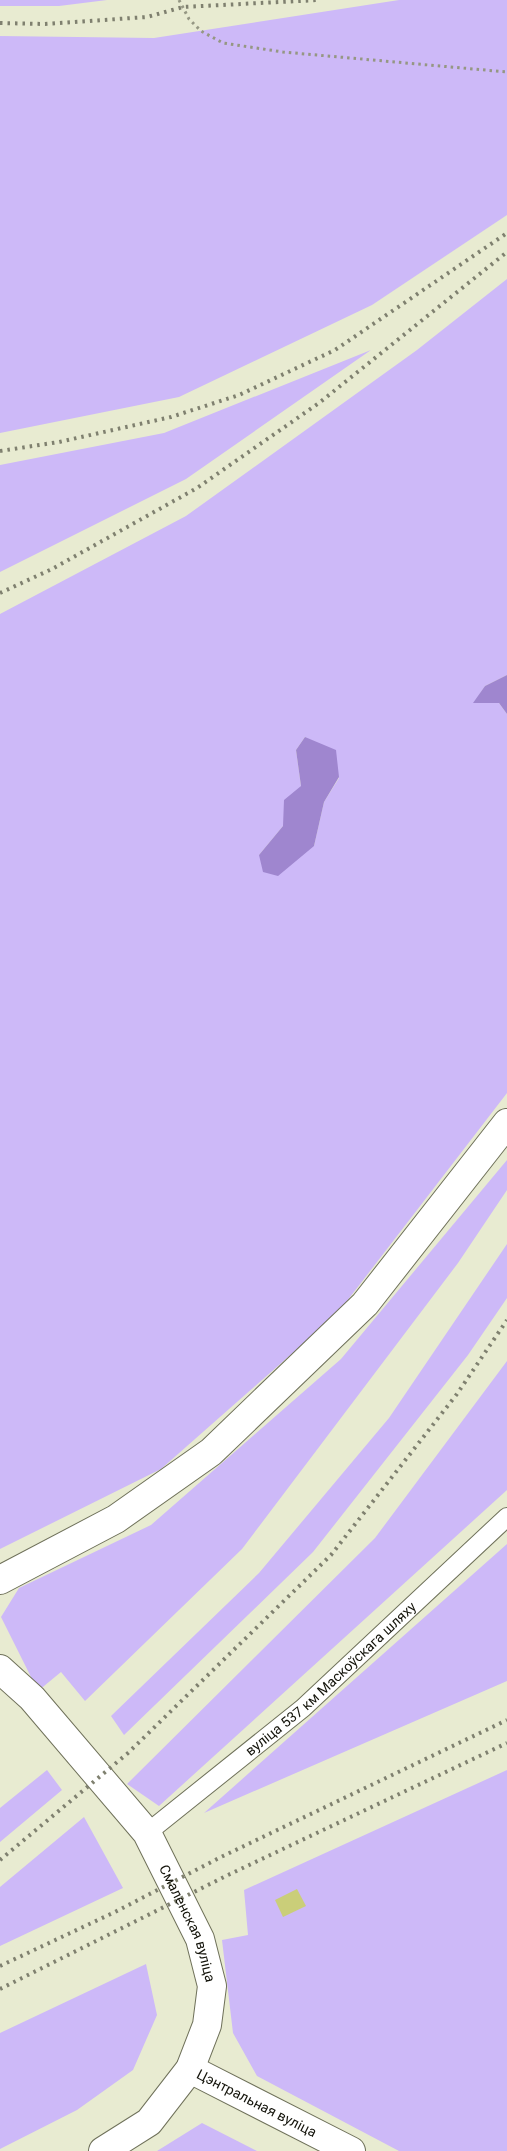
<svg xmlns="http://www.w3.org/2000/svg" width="507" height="2151" viewBox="0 0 507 2151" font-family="Roboto,sans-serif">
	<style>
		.green { fill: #cdb9f8; fill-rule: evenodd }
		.water { fill: #9f86cf }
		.building { fill: #cace79 }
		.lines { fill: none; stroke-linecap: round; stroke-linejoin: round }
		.lane-casing { stroke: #6f715a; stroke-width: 20 }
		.street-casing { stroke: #6f715a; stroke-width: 30 }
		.secondary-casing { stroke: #6f715a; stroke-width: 30 }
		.path { stroke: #959783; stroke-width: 3; stroke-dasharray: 2.5 4; stroke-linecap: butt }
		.lane { stroke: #fff; stroke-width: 18 }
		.street { stroke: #fff; stroke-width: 28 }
		.secondary { stroke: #fff; stroke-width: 28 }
		.rail { stroke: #7f806f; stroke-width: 4; stroke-dasharray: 2.5 5; stroke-linecap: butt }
		.labels { text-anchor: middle; stroke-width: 4.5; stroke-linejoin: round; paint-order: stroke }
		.street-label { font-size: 14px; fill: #13130a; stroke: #f6f8de }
	</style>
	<rect width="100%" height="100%" fill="#e8ebd1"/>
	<!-- green -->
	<path class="green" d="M0 0H107L59 6H0Z
		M399 0H507V215L372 305 179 397 0 433V36L154 38Z
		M507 279V675L485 686 474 703H499L507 714V1093L337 1314 161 1469 0 1549V614L186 516 417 350ZM305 737 339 778 324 802 314 846 259 855 283 826 301 786 296 750Z
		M371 350 186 479 0 572V465L164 433Z
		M507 1160V1190L458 1263 242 1549 85 1701 61 1672 38 1691 1 1617 19 1588 151 1525 341 1359Z
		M507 1244V1298L468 1355 313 1552 124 1735 111 1716 259 1573 389 1418Z
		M507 1361V1490L159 1806 127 1784 375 1538Z
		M507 1544V1681L204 1813Z
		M47 1770 62 1790 0 1842V1808Z
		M507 1770V2151H399L257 2076 233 2033 222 1940 248 1935 244 1890Z
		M84 1817 123 1888 0 1946V1887Z
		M146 1964 157 2015 133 2070 77 2110 0 2149V2033Z
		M202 2123 257 2151H157Z"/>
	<!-- water -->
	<path class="water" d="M507 675V714L499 703H473L485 686Z
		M305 737 336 750 339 777 324 802 314 846 278 876 263 872 259 855 283 826 284 800 301 786 296 750Z"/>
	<!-- building -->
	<path class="building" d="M297 1889 306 1906 283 1917 275 1900Z"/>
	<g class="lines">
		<!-- lane casing -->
		<g class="lane-casing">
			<g id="lane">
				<path id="s1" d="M147 1833 303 1708 507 1517"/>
			</g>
		</g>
		<!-- street casing -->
		<g class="street-casing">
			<g id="street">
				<path id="s2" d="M190 2069 351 2151"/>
			</g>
		</g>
		<!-- secondary casing -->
		<g class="secondary-casing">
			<g id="secondary">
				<path d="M0 1580 116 1519 211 1452 365 1304 507 1123"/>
				<path id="s3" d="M0 1669 32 1698 147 1833 200 1939 212 1986 207 2025 190 2069 149 2122 103 2151"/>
			</g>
		</g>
		<!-- path -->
		<path class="path" d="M179 0 189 19 201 31 223 43 283 52 507 72"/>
		<!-- lane -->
		<use href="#lane" class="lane"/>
		<!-- street -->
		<use href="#street" class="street"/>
		<!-- secondary -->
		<use href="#secondary" class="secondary"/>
		<!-- rail -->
		<path class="rail" d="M0 23 45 24 147 17 183 7 318 0
			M0 451 59 442 171 417 239 395 335 350 507 233
			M0 593 52 569 197 488 319 403 507 252
			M0 1860 128 1753 331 1555 457 1394 507 1320
			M0 1966 115 1912 221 1857 507 1720
			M0 1989 228 1875 507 1743"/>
	</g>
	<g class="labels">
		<!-- street labels -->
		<g class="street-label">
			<text dy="5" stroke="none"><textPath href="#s1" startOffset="240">вуліца 537 км Маскоўскага шляху</textPath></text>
			<text dy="5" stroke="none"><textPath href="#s3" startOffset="320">Смаленская вуліца</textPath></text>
			<text dy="5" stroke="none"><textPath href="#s2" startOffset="75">Цэнтральная вуліца</textPath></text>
		</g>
	</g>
</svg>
